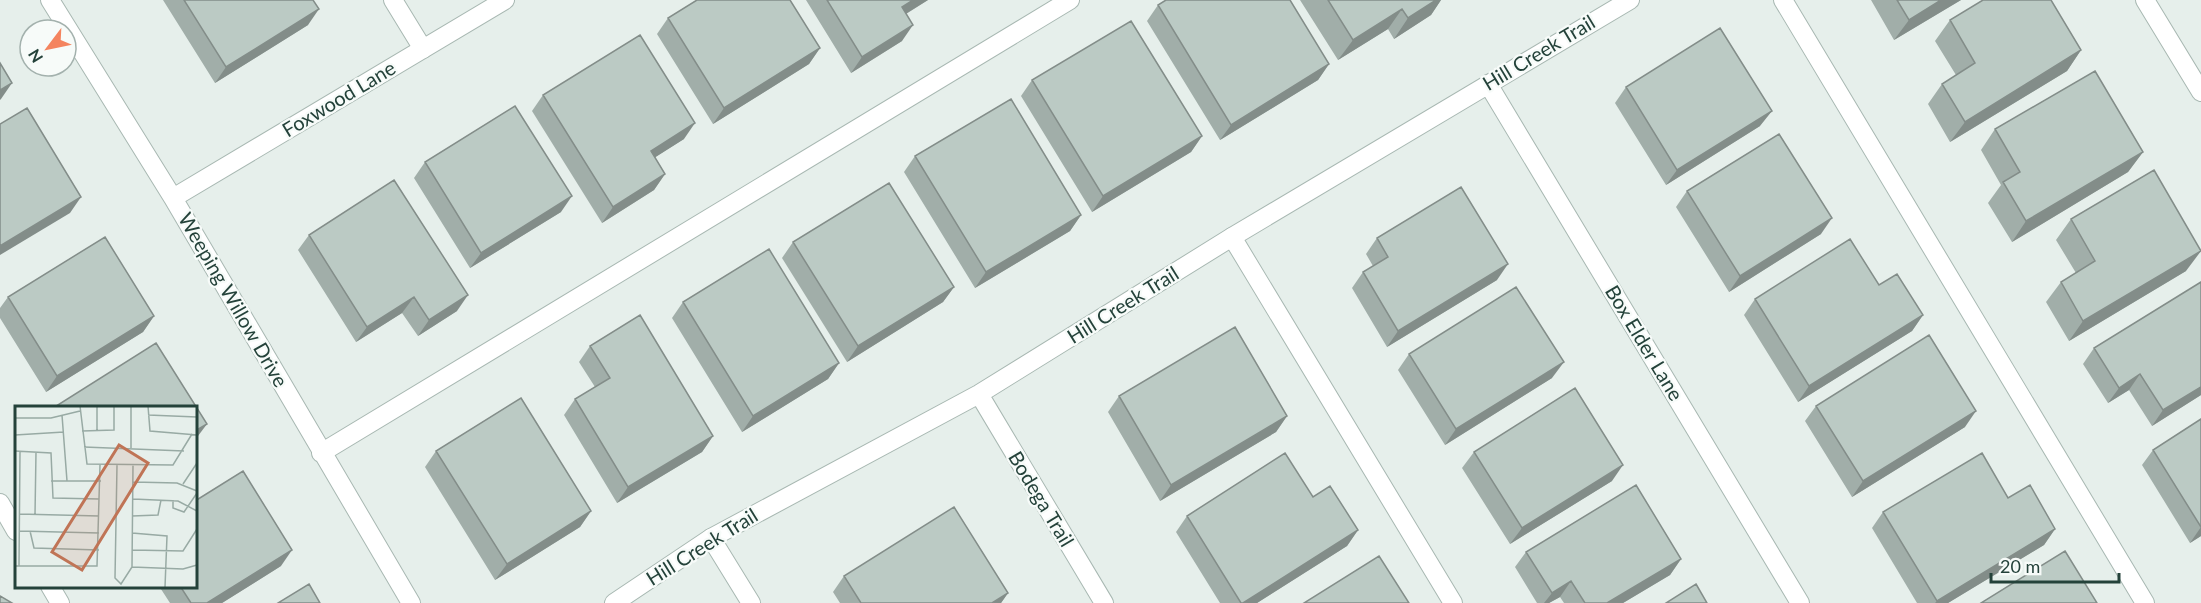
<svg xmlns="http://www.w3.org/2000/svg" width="2201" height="603" viewBox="0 0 2201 603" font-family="Lato,sans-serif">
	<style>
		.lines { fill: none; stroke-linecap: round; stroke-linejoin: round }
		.service-casing { stroke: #a8b8b2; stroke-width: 20 }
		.minor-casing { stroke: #a8b8b2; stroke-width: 20 }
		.service { stroke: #fff; stroke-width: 18 }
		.minor { stroke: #fff; stroke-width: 18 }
		.wall { fill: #a1aea9 }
		.shaded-wall { fill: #838d89 }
		.building { fill: #bbcac4; stroke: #838d89; stroke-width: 1.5 }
		.labels { text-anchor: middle; stroke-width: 4.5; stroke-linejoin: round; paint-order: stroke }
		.street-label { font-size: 20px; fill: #24423a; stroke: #f7fbf9 }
		.inset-road { fill: none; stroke: #98aaa4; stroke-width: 1.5 }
		.view { fill: #c07456; fill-opacity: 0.15; stroke: #c07456; stroke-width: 3 }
		.inset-edge { fill: none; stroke: #24423a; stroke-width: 3 }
	</style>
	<rect width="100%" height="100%" fill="#e6efeb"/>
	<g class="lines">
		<!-- service casing -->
		<g class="service-casing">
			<path id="service" d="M393 0 423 49
				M1783 0 2145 603
				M1232 237 1453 603
				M321 453 1070 0
				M0 503 16 531
				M711 538 751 603
				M50 586 60 603"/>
		</g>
		<!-- minor casing -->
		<g class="minor-casing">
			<path id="minor" d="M50 0 173 198 411 603
				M2145 0 2201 92
				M1488 84 1800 603
				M173 198 505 0
				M979 394 1104 603
				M614 603 711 538 979 394 1232 237 1630 0"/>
		</g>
		<!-- service -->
		<use href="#service" class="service"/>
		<!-- minor -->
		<use href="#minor" class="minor"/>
	</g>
	<!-- wall -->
	<path class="wall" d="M163 0H313L308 25 215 83Z
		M806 0H928L906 14 902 41 851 73Z
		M1300 0H1441L1431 15 1394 39 1388 29 1338 60Z
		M1871 0H1961L1894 40Z
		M1158 5 1329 64 1318 80 1220 140 1147 21Z
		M668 18 820 48 809 64 713 124 657 34Z
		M1950 20 2081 50 2067 71 1950 142 1928 104 1942 84 1956 75 1935 41Z
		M1032 80 1202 136 1191 152 1092 212 1021 96Z
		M1626 87 1760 126 1666 185 1615 103Z
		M543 95 684 139 655 157 665 174 654 190 602 223 532 111Z
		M1995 129 2143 152 2128 172 2012 242 1988 203 2001 185 1981 150Z
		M915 156 1081 215 1070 231 975 288 904 172Z
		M425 162 561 212 470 268 414 178Z
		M1687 191 1821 234 1729 292 1676 207Z
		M2071 219 2186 271 2069 341 2046 302 2061 282 2076 273 2056 240Z
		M309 235 457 311 418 336 402 313 356 342 298 250Z
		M1377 238 1497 280 1387 347 1352 288 1363 272 1373 266 1366 254Z
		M793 242 954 287 943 302 847 362 782 258Z
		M2201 282V395L2152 426 2129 390 2108 403 2083 364 2094 348Z
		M1879 285 1923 315 1912 331 1798 402 1744 315 1755 299Z
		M8 297 154 316 143 332 46 392 0 318V308Z
		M683 302 839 363 828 379 742 432 672 318Z
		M590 346 713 436 702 452 617 503 564 415 575 399 595 387 579 362Z
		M1409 354 1552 378 1445 445 1398 370Z
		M1119 396 1287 416 1276 432 1160 501 1108 412Z
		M1816 406 1965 427 1852 497 1805 421Z
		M2201 419V536L2190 543 2142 465 2153 450Z
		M436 451 591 511 580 527 495 580 425 467Z
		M1474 452 1612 481 1510 544 1462 468Z
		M1313 497 1358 530 1347 546 1257 603H1220L1176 532 1187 516Z
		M2008 498 2055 529 2044 545 1948 603H1917L1872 528 1883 512Z
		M1526 552 1681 559 1670 575 1623 603H1564L1560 597 1549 603H1537L1515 567Z
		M281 566 222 603H170L159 586H195Z
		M844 576 1008 593 1001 603H840L833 592Z"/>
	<!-- shaded-wall -->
	<path class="shaded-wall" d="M913 0H928L891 23 902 7Z
		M1436 0H1441L1431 15 1394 39 1408 18Z
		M1941 0H1961L1894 40 1909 20Z
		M319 9 308 25 215 83 226 67Z
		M1402 9 1388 29 1338 60 1353 40Z
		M913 25 902 41 851 73 862 57Z
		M820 48 809 64 713 124 724 108Z
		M2081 50 2067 71 1950 142 1965 122Z
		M1329 64 1318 80 1220 140 1231 125Z
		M12 83 1 99 0 100V90Z
		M1772 111 1760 126 1666 185 1677 170Z
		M695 123 684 139 640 167 651 151Z
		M1202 136 1191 152 1092 212 1103 196Z
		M2143 152 2128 172 2012 242 2026 221Z
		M665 174 654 190 602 223 613 207Z
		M572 196 561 212 470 268 481 253Z
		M81 197 70 213 0 255V246Z
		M1081 215 1070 231 975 288 986 272Z
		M1832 218 1821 234 1729 292 1740 276Z
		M2201 251 2186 271 2069 341 2083 321Z
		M1508 264 1497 280 1387 347 1398 331Z
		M954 287 943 302 847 362 858 346Z
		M468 295 457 311 418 336 429 320Z
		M414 297 402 313 356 342 367 327Z
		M1923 315 1912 331 1798 402 1809 386Z
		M154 316 143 332 46 392 57 376Z
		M1564 362 1552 378 1445 445 1456 429Z
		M839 363 828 379 742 432 753 416Z
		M2140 374 2129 390 2108 403 2119 388Z
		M2201 387V395L2152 426 2163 410Z
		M1976 411 1965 427 1852 497 1863 481Z
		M1287 416 1276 432 1160 501 1171 485Z
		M207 424 195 440V431Z
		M713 436 702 452 617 503 628 487Z
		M1623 465 1612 481 1510 544 1522 528Z
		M591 511 580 527 495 580 507 564Z
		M2201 527V536L2190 543Z
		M2055 529 2044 545 1948 603H1935L1937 601Z
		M1358 530 1347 546 1257 603H1243Z
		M292 550 281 566 222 603H207Z
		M1681 559 1670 575 1623 603H1607Z
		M1571 581 1560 597 1549 603H1544L1552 593Z
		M1008 593 1001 603H992Z"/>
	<!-- building -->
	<path class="building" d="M184 0H313L319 9 226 67Z
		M697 0H790L820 48 724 108 668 18Z
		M827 0H913L902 7 913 25 862 57Z
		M1166 0H1290L1329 64 1231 125 1158 5Z
		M1328 0H1436L1408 18 1402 9 1353 40Z
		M1897 0H1941L1909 20Z
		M1983 0H2051L2081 50 1965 122 1942 84 1975 63 1950 20Z
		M1131 21 1202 136 1103 196 1032 80Z
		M1720 28 1772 111 1677 170 1626 87Z
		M640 35 695 123 651 151 665 174 613 207 543 95Z
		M0 63 12 83 0 90Z
		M2095 71 2143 152 2026 221 2003 182 2020 172 1995 129Z
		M1011 99 1081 215 986 272 915 156Z
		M515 106 572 196 481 253 425 162Z
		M27 108 81 197 0 246V124Z
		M1779 134 1832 218 1740 276 1687 191Z
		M2154 170 2201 251 2083 321 2061 282 2095 261 2071 219Z
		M394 180 468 295 429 320 414 297 367 327 309 235Z
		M889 183 954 287 858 346 793 242Z
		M1461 187 1508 264 1398 331 1363 272 1388 257 1377 238Z
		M105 237 154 316 57 376 8 297Z
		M1850 239 1879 285 1897 274 1923 315 1809 386 1755 299Z
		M769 249 839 363 753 416 683 302Z
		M2201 282V387L2163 410 2140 374 2119 388 2094 348Z
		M1516 287 1564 362 1456 429 1409 354Z
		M640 315 713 436 628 487 575 399 610 378 590 346Z
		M1235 327 1287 416 1171 485 1119 396Z
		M1929 335 1976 411 1863 481 1816 406Z
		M156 343 207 424 195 431V408H53Z
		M1575 388 1623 465 1522 528 1474 452Z
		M521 398 591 511 507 564 436 451Z
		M2201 419V527L2153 450Z
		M1285 453 1313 497 1330 486 1358 530 1243 603H1241L1187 516Z
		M1982 453 2008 498 2030 485 2055 529 1937 601 1883 512Z
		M243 471 292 550 207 603H191L180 586H195V501Z
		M1636 485 1681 559 1607 603H1585L1571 581 1552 593 1526 552Z
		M954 507 1008 593 992 603H861L844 576Z
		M2065 551 2097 603H1981Z
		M1379 556 1409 603H1304Z
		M309 584 320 603H278Z
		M1696 584 1707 603H1666Z
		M0 596 12 603H0Z"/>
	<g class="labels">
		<!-- street labels -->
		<g class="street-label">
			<text transform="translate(1539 53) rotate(-31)" y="7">Hill Creek Trail</text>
			<text transform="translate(339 99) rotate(-31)" y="7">Foxwood Lane</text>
			<text transform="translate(233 300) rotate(60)" y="7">Weeping Willow Drive</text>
			<text transform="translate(1123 305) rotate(-32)" y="7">Hill Creek Trail</text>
			<text transform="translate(1644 343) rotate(59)" y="7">Box Elder Lane</text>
			<text transform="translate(1041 499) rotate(59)" y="7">Bodega Trail</text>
			<text transform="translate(702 547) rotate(-32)" y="7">Hill Creek Trail</text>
		</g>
	</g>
	<!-- overview -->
	<g transform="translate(15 406)">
		<rect width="182" height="182" fill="#e6efeb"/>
		<path class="inset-road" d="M65 0 72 58 158 59 177 28M133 0 135 25 182 29M47 9 52 75M133 9 182 11M0 12H36L65 5M67 25 99 24V0M82 25V0M0 29 49 26M69 41 169 45M116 42V0M0 45 36 47 38 92 84 93M102 59 100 172 106 178 117 161 118 59M36 75H86M118 76 162 77 182 85M168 78 182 57M118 93 163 95 182 105M158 94V102L169 106 182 87M4 108 84 110M20 109 21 46M117 110 143 109 146 94M4 125 84 127M15 125 19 142 84 144M117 127 152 130 150 181M117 144 168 145 182 123M0 160H82L85 59M4 160 5 45M117 161 168 163 182 159"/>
		<path class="view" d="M104 39 133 57 67 164 37 146Z"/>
		<rect width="182" height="182" class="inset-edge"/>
	</g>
	<!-- north arrow -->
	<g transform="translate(48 48) rotate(238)"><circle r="28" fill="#f7fbf9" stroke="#a3b1ad" stroke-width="1.5"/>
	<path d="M0-4.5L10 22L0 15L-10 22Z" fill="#f4845f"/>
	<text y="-9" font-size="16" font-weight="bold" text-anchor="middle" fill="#24423a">N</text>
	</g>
	<!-- scale -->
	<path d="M1991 573v9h128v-9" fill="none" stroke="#24423a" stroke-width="3"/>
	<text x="2000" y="573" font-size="18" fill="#24423a" stroke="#f7fbf9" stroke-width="4.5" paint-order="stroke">20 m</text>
</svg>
